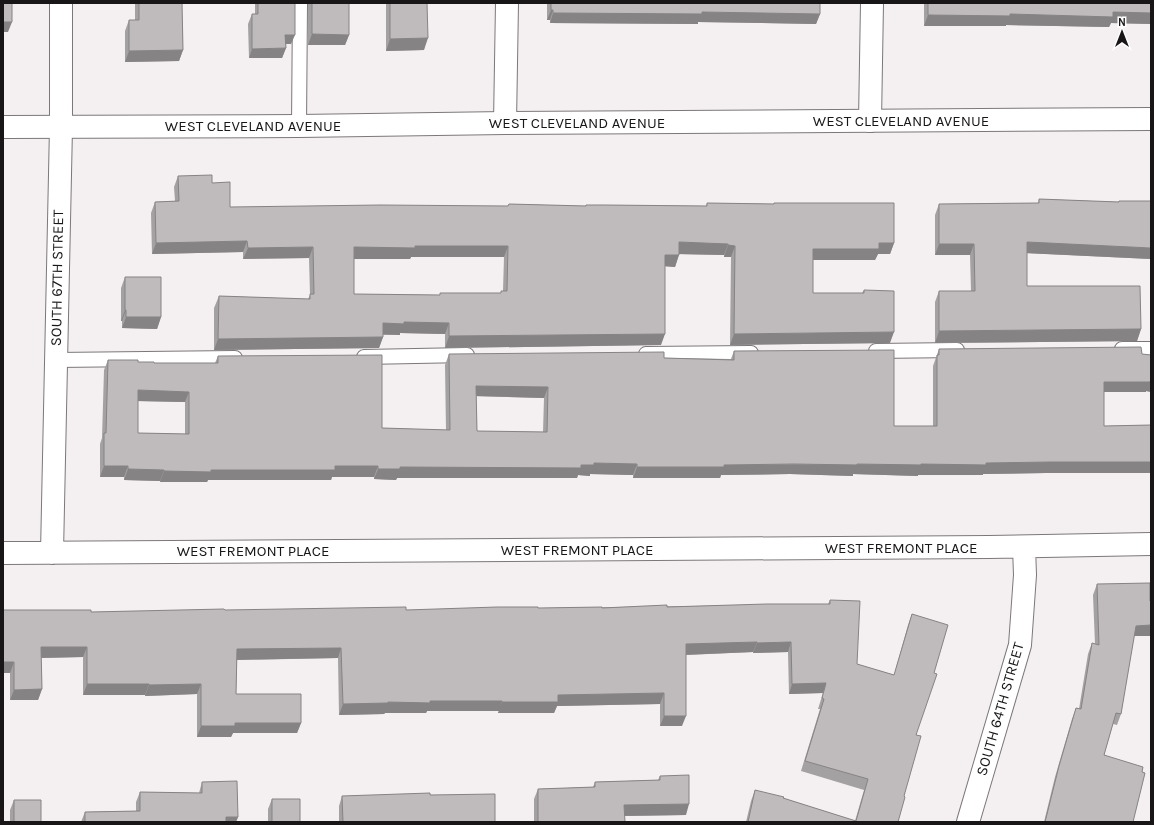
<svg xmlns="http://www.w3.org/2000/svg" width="1154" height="825" viewBox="0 0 1154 825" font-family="Karla,sans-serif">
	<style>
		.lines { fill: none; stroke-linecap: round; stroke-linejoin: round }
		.lane-casing { stroke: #7c7879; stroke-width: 16 }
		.street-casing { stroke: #7c7879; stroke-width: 24 }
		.secondary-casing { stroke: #7c7879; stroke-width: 24 }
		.lane { stroke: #fff; stroke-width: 14 }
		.street { stroke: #fff; stroke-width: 22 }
		.secondary { stroke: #fff; stroke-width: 22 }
		.wall { fill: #a4a1a2; fill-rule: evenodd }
		.shaded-wall { fill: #868384 }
		.building { fill: #bfbbbc; stroke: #868384; fill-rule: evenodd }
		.labels { text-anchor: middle; stroke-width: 3; stroke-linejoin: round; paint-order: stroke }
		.street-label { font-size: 15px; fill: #181616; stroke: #fefefe }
	</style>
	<rect width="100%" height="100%" fill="#f4eff0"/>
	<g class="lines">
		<!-- lane casing -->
		<g class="lane-casing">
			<path id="lane" d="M299 126 300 3
				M1122 349H1151
				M876 351 957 350
				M646 354 751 353
				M364 357 467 355
				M56 360 235 358"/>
		</g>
		<!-- street casing -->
		<g class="street-casing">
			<path id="street" d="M870 121 872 3
				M505 123 507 3
				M3 553 989 547 1151 544
				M52 553 61 127V3
				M968 822 1020 645 1025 575 1024 547"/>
		</g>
		<!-- secondary casing -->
		<g class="secondary-casing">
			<path id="secondary" d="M3 127 299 126 505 123 1151 119"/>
		</g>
		<!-- lane -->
		<use href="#lane" class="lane"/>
		<!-- street -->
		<use href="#street" class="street"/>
		<!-- secondary -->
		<use href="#secondary" class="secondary"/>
	</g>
	<!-- wall -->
	<path class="wall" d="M135 3H183L182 5 183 50 179 61 125 62V31L129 20H135Z
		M255 3H295L291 44H286V48L282 58H249L248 24 252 14H255Z
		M308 3H349V35L345 45H308Z
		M386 3H427L424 50 386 51Z
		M547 3H820V14L816 24 698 22V24L550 23V20H547Z
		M924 3H1151V24L1111 23 1109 27 1006 25V26H924Z
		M178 176 212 183 230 207 508 206 509 204 585 206 586 205 706 206 707 203 773 204 774 203 894 243 890 254H878L875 260H813V293H862L864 290 890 343 730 345 731 257H724V255L679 254 675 267 665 266 661 345 445 348V334L400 333V335H383V337L379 348 214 350V308L219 296 308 299 310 295 309 258 243 259V252L152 254 151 213 155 202 175 201 174 187ZM411 257H504L503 291H501V293H440V295L354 294V259H410Z
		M1039 199 1118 202 1119 201 1151 259 1027 253V286L1141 329 1137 341 935 343V302L939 291H971L970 255H935V215L939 204 1038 203Z
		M125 277 161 317 157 329 122 328V321H121V288Z
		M939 349 1151 355V392L1146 391V392H1104V426L1151 425V473H1046L983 474V475H918V476L853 474V476L790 474 721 475 720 478H633V475L590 474V476L578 475 577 478H397L396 480 374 479V477H332L331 480H208L207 482H160V481L124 480V477H100V444L102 438 104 370 108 360 154 363H215L218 356 382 428 446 430 445 365 449 354 731 359 734 351 894 426H933V366ZM476 396 544 398 543 432 477 431ZM138 401 185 402V434L138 433Z
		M1097 584 1151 601V636H1134L1121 714 1117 725 1113 724 1104 755 1142 772 1133 822H1044L1055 777 1072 719 1076 708 1079 709 1088 654 1092 643 1095 644 1093 595Z
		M830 600 857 664 894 675 908 625 912 614 916 735 904 796 898 822H746L751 801 755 790 783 798 855 821 864 790 801 771 820 709H818L823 693 789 694 788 652 753 653V652L686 655 682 726H660V704L557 706 554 713H498L499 711H427L426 713H385L384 714 339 715 338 658 237 660 236 694 301 723 297 733H233L231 737H197V694L145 696V695H83V657L41 658 42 689 38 700H10V673H3V610L91 612 225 610H406L828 604Z
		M660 776 686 815 624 816 625 822H534V799L538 789 593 787 595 782 658 780Z
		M202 782 238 817 236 822H81L85 812 136 811V802L140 792 199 793Z
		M430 795 495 822H339V806L342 796Z
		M272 799 300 822H268V809Z
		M14 800 41 822H10V810Z"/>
	<!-- shaded-wall -->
	<path class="shaded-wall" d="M551 10H553L550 20H547Z
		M702 12 820 14 816 24 698 22V24L550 23 553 13Z
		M1113 12 1151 13V24L1111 23 1109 27 1006 25V26H924L928 15Z
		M3 22H12L8 32H3Z
		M312 34 349 35 345 45H308Z
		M285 35H295L291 44H282Z
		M428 38 424 50 386 51 390 39Z
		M286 48 282 58H249L252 49Z
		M183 50 179 61 125 62 129 51Z
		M247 241 243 252 152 254 156 243Z
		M679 242 728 244 724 255 675 254Z
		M1027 242 1151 248V259L1023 253Z
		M879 243H894L890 254H878L875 260H809L813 249Z
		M939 244H974L970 255H935Z
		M728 245 735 246 731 257H724Z
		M415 246H508L504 257H411L410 259H349L354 247Z
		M313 247 309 258 243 259 248 248Z
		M665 255H679L675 267 661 266Z
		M125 310H126L122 321H121Z
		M126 317H161L157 329 122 328Z
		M404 322 449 323 445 334 400 333V335L379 334 383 323Z
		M1141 329 1137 341 935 343 939 331Z
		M894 332 890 343 730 345 734 334Z
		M665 334 661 345 445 348 449 336Z
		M383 337 379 348 214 350 218 339Z
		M1151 381V392L1146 391V392H1100L1104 382Z
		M476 386 548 387 544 398 472 396Z
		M138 390 189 392 185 402 135 401Z
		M1050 462H1151V473H1046L983 474V475H918V476L853 474V476L790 474 721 475 720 478H633L637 467 724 465 921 464Z
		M594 463 637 464 633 475 590 474V476L578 475 577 478H397L396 480 374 479 378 469 400 467 581 465Z
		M104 466H128L124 477H100Z
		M335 466H378L374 477H332L331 480H208L207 482H160L164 471Z
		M128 469 164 470 160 481 124 480Z
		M1151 625V636H1132L1136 626Z
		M757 642 753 652 682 655 686 644Z
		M791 642 788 652 753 653 757 643Z
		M41 647H87L83 657 37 658Z
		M341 648 338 658 233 660 237 649Z
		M3 662H14L10 673H3Z
		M826 683 823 693 789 694 792 684Z
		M87 684H149L145 695H83Z
		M201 684 197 694 145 696 149 685Z
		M42 689 38 700H10L14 690Z
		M664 693 660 704 557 706 554 713H498L502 702 558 695Z
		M430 701H502L499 711H427L426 713H385L384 714 339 715 343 704Z
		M664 716H686L682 726H660Z
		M235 723H301L297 733H233L231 737H197L201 726Z
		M689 804 686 815 620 816 624 805Z
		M226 817H238L236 822H224Z"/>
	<!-- building -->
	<path class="building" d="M3 3H12V22H3Z
		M139 3H182L183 50 129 51V20H139Z
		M258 3H295V35H285L286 48 252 49V14H258Z
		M312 3H349V35L312 34Z
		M390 3H427L428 38 390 39Z
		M551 3H820V14L702 12V14L553 13V10H551Z
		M928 3H1151V13L1113 12V17L1010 14V16L928 15Z
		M212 175V183L230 182V207L380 205 508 206 509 204 586 206V205H604L707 206V203L774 204V203H894V243H879V249H813V293H864V290L894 291V332L734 334 735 246 728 245V244L679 242V255H665V334L449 336V323L404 322V324L383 323V337L218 339 219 296 310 299V294H314L313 247 248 248 247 241 156 243 155 202 179 201 178 176ZM415 246H508L507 291H501V293H440V295L354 294V247L415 248Z
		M1039 199 1119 202V201H1151V248L1027 242V286H1140L1141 329 939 331V291H975L974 244H939V204L1039 203Z
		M125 277H161V317H126V310H125Z
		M1141 347 1142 354 1151 355V381H1150V382H1104V426L1151 425V462H1050L986 463V465L921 464V465L857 464V465L794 464 724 465V467H637V464L594 463V465H581V468L400 467V469H378V466H335V470H211V472L164 471V470L128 469V466H104V433H106L108 360H138V362H154V363H218V356L382 355V428L450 430 449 354 664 352V358L734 360V351L894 350V426H937V355H939V349ZM476 386 548 387 547 432 477 431ZM138 390 189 392V434L138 433Z
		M1150 583V601H1151V625L1136 626 1121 714 1116 713 1104 755 1143 767 1142 772 1145 773 1133 822H1045L1059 766 1076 708 1081 709 1092 643 1099 645 1097 584Z
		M830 600 860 601 857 664 894 675 912 614 948 625 934 673 937 674 916 735 921 736 904 796 905 797 898 822H748L755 790 784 797 783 798 856 821 868 779 805 761 824 699 822 698 826 683 792 684 791 642 757 643V642L686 644V716H664V693L558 695V702H502V701H430V703L388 702V703L343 704 341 648 237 649 236 694H301V723H235V726H201V684L149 685V684H87V647H41L42 689 14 690V662H3V610H91V612L224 609 225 610 406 607V610L497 607H538V608L602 607V608L667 605V607L767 604H830Z
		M689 775V804L624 805 625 822H538V789L595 787V782L660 780V776Z
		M237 781 238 817H226V822H85V812L140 811V792L202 793V782Z
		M430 793V795L495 794V822H343L342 796Z
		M272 799H300V822H272Z
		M14 800H41V822H14Z"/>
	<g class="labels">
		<!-- street labels -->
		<g class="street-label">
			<text x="901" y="126">WEST CLEVELAND AVENUE</text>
			<text x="577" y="128">WEST CLEVELAND AVENUE</text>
			<text x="253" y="131">WEST CLEVELAND AVENUE</text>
			<text transform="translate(57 278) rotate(-89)" y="5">SOUTH 67TH STREET</text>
			<text x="901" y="553">WEST FREMONT PLACE</text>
			<text x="577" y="555">WEST FREMONT PLACE</text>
			<text x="253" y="556">WEST FREMONT PLACE</text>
			<text transform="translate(1000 709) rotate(-74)" y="5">SOUTH 64TH STREET</text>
		</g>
	</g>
	<!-- border -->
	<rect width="1154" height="825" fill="none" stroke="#181616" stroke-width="8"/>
	<!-- north arrow -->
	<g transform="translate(1122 32)" stroke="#fefefe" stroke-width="3" paint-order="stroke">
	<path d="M0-3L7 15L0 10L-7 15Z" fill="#181616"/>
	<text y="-6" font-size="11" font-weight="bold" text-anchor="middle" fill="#181616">N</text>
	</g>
</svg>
